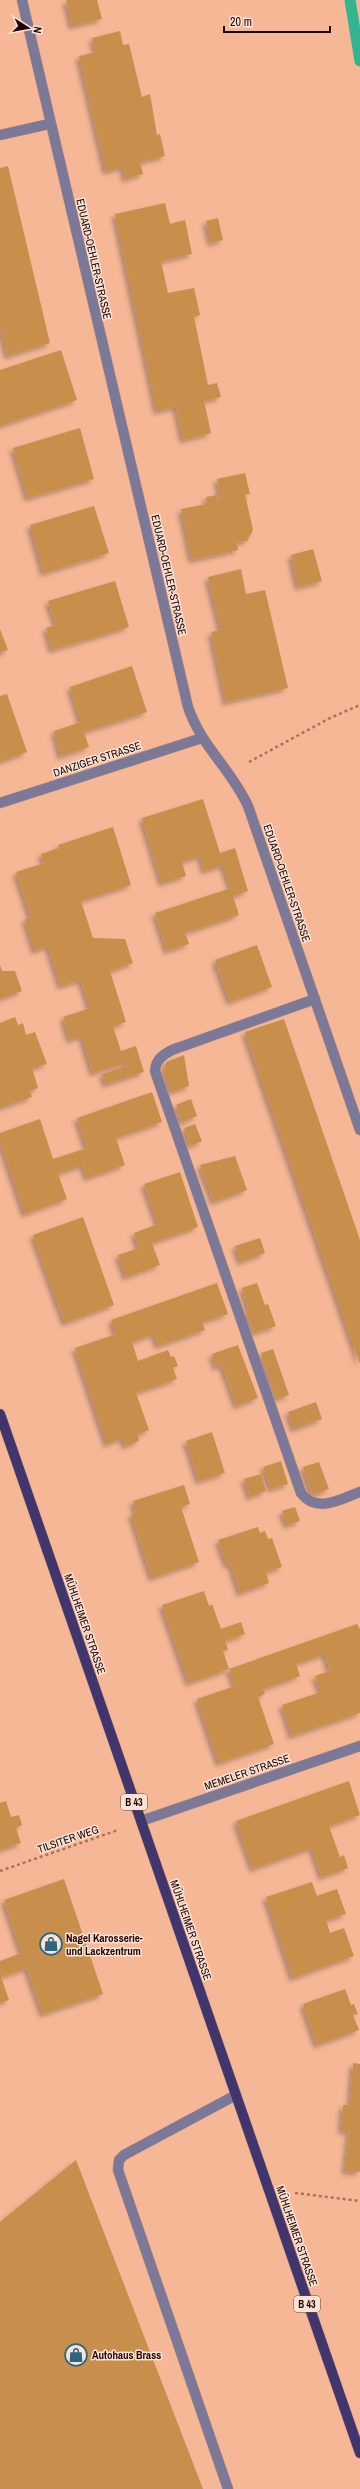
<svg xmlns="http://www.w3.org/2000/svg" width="360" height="2489" viewBox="0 0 360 2489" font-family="'Archivo Narrow',sans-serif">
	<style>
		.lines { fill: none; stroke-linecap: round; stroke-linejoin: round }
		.stream { stroke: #32b590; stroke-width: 11 }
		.building { fill: #c78f4c; filter: url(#shadow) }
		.lane-casing { stroke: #ce977a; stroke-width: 11 }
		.street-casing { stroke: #ce977a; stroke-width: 11 }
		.primary-casing { stroke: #ce977a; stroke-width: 11 }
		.path { stroke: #a5755e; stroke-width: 2.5; stroke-dasharray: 3 3; stroke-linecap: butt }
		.lane { stroke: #7b7898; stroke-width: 10 }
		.street { stroke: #7b7898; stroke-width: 10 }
		.primary { stroke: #40366d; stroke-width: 10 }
		.labels { text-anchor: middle; stroke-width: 3; stroke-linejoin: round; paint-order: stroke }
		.shield { fill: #fae2d5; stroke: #5f4740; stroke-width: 1 }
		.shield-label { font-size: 10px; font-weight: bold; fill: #1d0400 }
		.street-label { font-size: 11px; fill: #1d0400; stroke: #fae2d5 }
		.poi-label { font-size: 11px; font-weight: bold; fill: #1d0400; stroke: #fae2d5; text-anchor: start }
	</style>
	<defs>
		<filter id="shadow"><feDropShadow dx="-3.5" dy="3.5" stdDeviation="2" flood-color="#0004"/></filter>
	</defs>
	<rect width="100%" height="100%" fill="#f5b795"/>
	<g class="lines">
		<!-- stream -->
		<path class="stream" d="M350 0 360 61"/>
	</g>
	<!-- building -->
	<path class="building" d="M66 0H97L102 19 72 26Z
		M120 31 123 45 129 44 142 97 150 94 157 135 160 134 165 156 140 162 143 174 125 179 123 167 106 171 79 56 96 52 92 38Z
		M8 166 50 343 8 356 0 327V168Z
		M165 203 170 224 185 220 192 254 161 261 168 293 194 288 200 315 194 317 208 385 217 383 221 397 204 401 211 433 183 440 176 407 157 411 115 214Z
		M218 218 223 240 211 243 206 221Z
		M61 350 77 400 0 426V370Z
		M80 428 94 479 28 498 13 448Z
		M245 473 250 494H245L253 530 247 541 237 542 238 550 192 560 181 509 207 504 206 497 217 495V500L221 499 217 479Z
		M94 506 109 553 44 573 30 525Z
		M313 549 322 581 298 587 291 555Z
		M241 569 246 594 265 590 288 688 226 702 211 632 221 630 208 577Z
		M115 581 129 627 52 650 46 628 56 625 48 601Z
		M0 629 8 650 0 653Z
		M132 666 147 712 84 732 89 747 61 756 54 731 81 722 70 687Z
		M7 694 27 752 0 762V696Z
		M203 799 220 853 235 848 248 891 233 896 239 915 185 933 189 944 167 951 155 913 231 888 223 865 205 871 200 856 182 862 186 876 162 883 142 818Z
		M113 827 131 885 81 901 93 938 125 939 133 963 110 971 126 1022 113 1026 121 1051 136 1046 144 1072 106 1084 102 1074 126 1066 125 1063 93 1073 82 1036 70 1040 63 1017 90 1008 81 980 61 986 48 946 35 951 25 919 31 917 16 872 44 863 41 854 59 848 58 845Z
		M257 945 272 987 230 1002 215 960Z
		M0 965 2 971H15L22 991 0 999Z
		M15 1017 18 1025 23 1023 26 1035 35 1032 47 1064 32 1068 38 1088 30 1091 32 1097 0 1108V1023Z
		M284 1019 360 1240V1364L245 1032Z
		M184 1055 189 1086 171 1092 164 1071 166 1062Z
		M152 1092 162 1122 116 1138 125 1165 87 1178 83 1165 58 1174 67 1199 25 1214 0 1140V1133L40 1119 53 1159 87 1148 77 1118Z
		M191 1099 197 1116 182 1122 176 1105Z
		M195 1124 202 1141 190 1146 184 1128Z
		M235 1156 247 1190 214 1202 200 1165Z
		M180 1172 198 1227 152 1243 160 1265 126 1277 118 1255 139 1248 134 1233 158 1224 144 1184Z
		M83 1217 114 1305 65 1323 33 1235Z
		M260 1238 265 1253 241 1262 235 1246Z
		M217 1283 228 1314 202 1322 205 1330 158 1346 154 1334 132 1342 138 1361 168 1350 171 1357 174 1356 178 1366 173 1368 177 1379 136 1393 149 1430 138 1434 139 1441 125 1446 123 1438 107 1444 75 1348 116 1334 111 1320Z
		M257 1283 265 1305 268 1304 276 1326 254 1333 246 1311 249 1310 242 1288Z
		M238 1345 258 1398 237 1406 222 1365 216 1367 212 1354Z
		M273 1349 289 1395 277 1399 261 1353Z
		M316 1402 322 1419 294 1429 288 1412Z
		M212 1432 225 1473 199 1481 186 1441Z
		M281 1461 288 1484 271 1489 263 1467Z
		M319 1462 329 1489 312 1495 303 1467Z
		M261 1474 266 1491 250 1497 244 1479Z
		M184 1485 190 1504 181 1507 199 1562 152 1578 131 1514 136 1512 133 1501Z
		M295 1507 300 1521 287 1525 282 1511Z
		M258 1527 260 1533 265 1531 268 1539 272 1538 282 1567 266 1572 269 1583 240 1593 231 1564 227 1565 218 1540Z
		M204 1591 209 1606 212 1604 221 1629 241 1622 245 1634 225 1641 228 1650 223 1651 229 1669 189 1683 162 1605Z
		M357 1624 360 1629V1713L292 1736 282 1705 321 1692 315 1676 330 1671 325 1654 296 1664 300 1676 263 1689 265 1694 258 1697 274 1744 219 1763 197 1699 235 1686 229 1669Z
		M349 1781 360 1815 329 1826 340 1857 344 1855 348 1868 322 1877 312 1848 253 1869 236 1821Z
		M6 1801 11 1817 19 1815 22 1825 16 1828 21 1843 0 1850V1803Z
		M64 1879 103 1994 43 2014 27 1968 1 1977 9 2000 0 2003V1961L22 1953 4 1900Z
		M312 1882 317 1896 337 1889 346 1914 326 1920 330 1933 344 1928 354 1956 293 1978 266 1897Z
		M345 1989 351 2005 354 2004 358 2014 353 2015 359 2030 317 2045 303 2004Z
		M353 2063 360 2064V2172L345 2171 349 2131 341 2130 343 2105H350Z
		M76 2160 203 2489H0V2222Z"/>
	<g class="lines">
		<!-- lane casing -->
		<g class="lane-casing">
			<path id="lane" d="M315 999 172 1050C161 1056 156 1060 155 1071L301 1493C317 1514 340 1499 360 1492
				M228 2489 118 2170 119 2160 124 2155 236 2095"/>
		</g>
		<!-- street casing -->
		<g class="street-casing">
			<path id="street" d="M22 0 188 707C201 746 231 769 248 806L360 1130
				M0 135 49 124
				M0 803 202 738
				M141 1821 360 1746"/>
		</g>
		<!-- primary casing -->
		<g class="primary-casing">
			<path id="primary" d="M0 1414 360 2453"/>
		</g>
		<!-- path -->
		<path class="path" d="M249 762 330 718 360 705
			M0 1871 118 1830
			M295 2193 360 2201"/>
		<!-- lane -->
		<use href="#lane" class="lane"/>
		<!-- street -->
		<use href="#street" class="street"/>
		<!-- primary -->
		<use href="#primary" class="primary"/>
	</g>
	<!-- icons -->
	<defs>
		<g id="shop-ring" transform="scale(1.15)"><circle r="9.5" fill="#fae2d5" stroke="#2d667f" stroke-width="1.5"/><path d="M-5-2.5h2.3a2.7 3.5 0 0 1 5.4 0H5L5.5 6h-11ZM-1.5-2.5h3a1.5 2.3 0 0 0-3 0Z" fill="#2d667f"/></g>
	</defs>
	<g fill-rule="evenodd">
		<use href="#shop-ring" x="51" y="1944"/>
		<use href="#shop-ring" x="76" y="2355"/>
	</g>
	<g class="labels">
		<!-- shield labels -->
		<g class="shield">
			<rect x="121" y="1794" width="26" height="16" rx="3"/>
			<rect x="294" y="2296" width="26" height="16" rx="3"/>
		</g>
		<g class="shield-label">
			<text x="134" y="1806">B 43</text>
			<text x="307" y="2308">B 43</text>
		</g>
		<!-- street labels -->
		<g class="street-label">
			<text transform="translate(94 259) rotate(77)" y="4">EDUARD-OEHLER-STRASSE</text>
			<text transform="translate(169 575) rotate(77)" y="4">EDUARD-OEHLER-STRASSE</text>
			<text transform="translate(97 759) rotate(-18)" y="4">DANZIGER STRASSE</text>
			<text transform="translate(287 883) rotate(71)" y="4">EDUARD-OEHLER-STRASSE</text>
			<text transform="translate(85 1624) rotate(71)" y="4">MÜHLHEIMER STRASSE</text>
			<text transform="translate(247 1772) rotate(-19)" y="4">MEMELER STRASSE</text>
			<text transform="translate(68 1839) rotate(-19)" y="4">TILSITER WEG</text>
			<text transform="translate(191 1930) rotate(71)" y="4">MÜHLHEIMER STRASSE</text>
			<text transform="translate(297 2236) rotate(71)" y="4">MÜHLHEIMER STRASSE</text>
		</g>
		<!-- poi labels -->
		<g class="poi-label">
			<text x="66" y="1942">Nagel Karosserie-<tspan x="66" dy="13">und Lackzentrum</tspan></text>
			<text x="92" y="2359">Autohaus Brass</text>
		</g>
	</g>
	<!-- north arrow -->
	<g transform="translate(28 28) rotate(101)" stroke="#fae2d5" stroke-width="3" paint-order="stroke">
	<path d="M0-3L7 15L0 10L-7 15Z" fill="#1d0400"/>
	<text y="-6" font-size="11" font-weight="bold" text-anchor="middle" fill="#1d0400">N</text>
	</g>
	<!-- scale -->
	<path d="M224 26v6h106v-6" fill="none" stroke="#1d0400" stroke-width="2"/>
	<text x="230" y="26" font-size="12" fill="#1d0400" stroke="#fae2d5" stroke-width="3" paint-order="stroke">20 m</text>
</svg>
